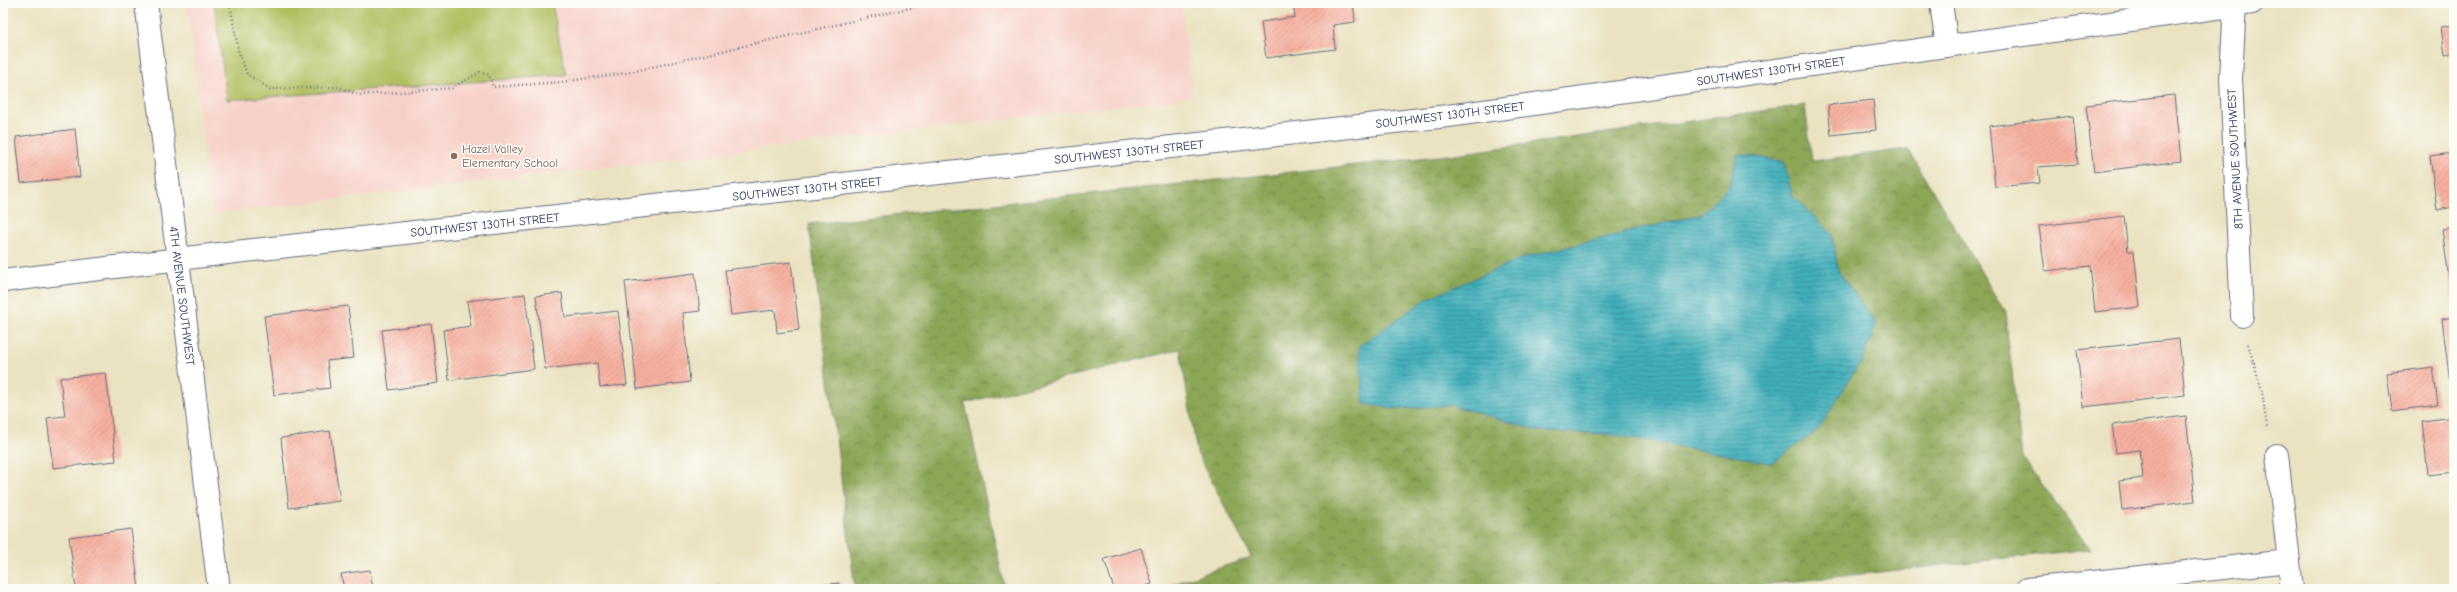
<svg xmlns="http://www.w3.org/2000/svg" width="2457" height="592" viewBox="0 0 2457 592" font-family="'Comic Neue',sans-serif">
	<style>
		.built { fill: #f7d1c9 }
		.grass { fill: #b1bf61; stroke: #667760 }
		.forest { fill: url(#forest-crowns); stroke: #546a5a; fill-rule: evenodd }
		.water { fill: url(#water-rules); stroke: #2d6f8c }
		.building { fill: url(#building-hatch) }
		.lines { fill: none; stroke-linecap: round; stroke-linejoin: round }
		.minor-casing { stroke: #636e80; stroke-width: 24 }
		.path { stroke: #636e80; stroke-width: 2.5; stroke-dasharray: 1 3; stroke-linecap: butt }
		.minor { stroke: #fff; stroke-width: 22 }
		.education-dot { fill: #8d6e63; stroke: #fdfcf7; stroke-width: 1.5 }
		.labels { text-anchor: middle; stroke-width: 3; stroke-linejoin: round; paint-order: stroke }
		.street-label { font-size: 12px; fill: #1b2f5e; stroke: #fdfcf7 }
		.education-label { font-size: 12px; fill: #785e54; stroke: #fdfcf7; text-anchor: start }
	</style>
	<defs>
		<pattern id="forest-crowns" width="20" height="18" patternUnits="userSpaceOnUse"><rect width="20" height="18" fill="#8ca657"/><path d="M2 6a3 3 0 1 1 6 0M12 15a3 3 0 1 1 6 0" fill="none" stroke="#72884b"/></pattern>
		<pattern id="water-rules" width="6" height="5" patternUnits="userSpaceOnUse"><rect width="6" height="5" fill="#3fafba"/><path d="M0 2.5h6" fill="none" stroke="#348f9a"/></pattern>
		<pattern id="building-hatch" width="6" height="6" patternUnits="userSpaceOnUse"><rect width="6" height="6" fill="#f7b09f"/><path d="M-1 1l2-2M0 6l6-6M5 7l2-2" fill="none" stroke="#d3988b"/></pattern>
	</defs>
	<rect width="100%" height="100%" fill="#fdfcf7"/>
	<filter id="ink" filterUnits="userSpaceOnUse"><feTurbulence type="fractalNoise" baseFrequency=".025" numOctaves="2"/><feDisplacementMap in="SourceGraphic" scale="8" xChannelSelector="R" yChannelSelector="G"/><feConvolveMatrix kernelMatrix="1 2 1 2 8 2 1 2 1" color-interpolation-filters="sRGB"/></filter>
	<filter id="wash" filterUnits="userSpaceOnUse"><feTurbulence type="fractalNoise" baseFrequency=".012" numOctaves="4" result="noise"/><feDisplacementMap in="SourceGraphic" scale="16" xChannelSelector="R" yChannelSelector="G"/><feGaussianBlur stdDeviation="0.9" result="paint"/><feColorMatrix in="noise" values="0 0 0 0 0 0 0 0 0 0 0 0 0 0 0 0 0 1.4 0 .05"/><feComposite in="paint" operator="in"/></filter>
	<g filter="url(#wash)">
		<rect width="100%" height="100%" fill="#eae2c0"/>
		<!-- built -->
		<path class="built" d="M187 3H1181L1193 97 212 214Z"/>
		<!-- grass -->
		<path class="grass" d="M214 3H552L566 75 227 100Z"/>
		<!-- forest -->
		<path class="forest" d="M1805 105 1812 161 1908 149 2005 312 2022 457 2090 549 1725 589H1159L1251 557 1197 453 1180 349 965 403 1005 589H855L809 224 1449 155ZM1739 154 1784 162 1792 195 1832 234 1838 271 1855 293 1688 447 1610 434 1540 431 1451 405 1428 298 1566 248 1702 214 1729 186Z"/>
		<!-- water -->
		<path class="water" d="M1738 154 1784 162 1792 195 1832 234 1838 271 1876 324 1861 364 1858 365 1819 429 1772 463 1610 434 1540 431 1451 405 1399 409 1364 404 1359 346 1428 298 1526 257 1702 214 1729 186Z"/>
		<g id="blocks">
			<!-- building -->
			<path class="building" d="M1293 3H1353L1355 22 1333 25 1335 49 1266 58 1261 22 1295 17Z
				M2454 25V53L2445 55 2441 27Z
				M2174 95 2181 161 2094 172 2086 105Z
				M1873 100 1876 130 1831 135 1828 105Z
				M2073 116 2078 164 2038 167 2040 183 1995 187 1989 126Z
				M75 129 80 177 21 183 16 137Z
				M2454 153V207L2437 210 2430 156Z
				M2124 216 2128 251H2134L2140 307 2095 312 2090 266 2045 271 2039 226Z
				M2454 227V306H2453L2442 229Z
				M791 262 799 330 777 333 775 310 731 315 725 270Z
				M695 273 700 311 683 313 690 382 637 389 625 282Z
				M562 293 565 317 618 311 627 385 600 387 597 363 545 369 536 296Z
				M525 294 534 369 449 380 443 330 471 326 467 301Z
				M348 306 354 358 327 361 330 388 274 395 264 316Z
				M2454 317V383L2450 384 2442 319Z
				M431 324 438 383 389 390 382 330Z
				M2179 339 2185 395 2083 407 2077 350Z
				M2433 367 2438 405 2392 411 2387 373Z
				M106 373 116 461 53 468 47 418 65 416 60 378Z
				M2186 416 2195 501 2122 510 2119 481 2143 478 2140 450 2116 453 2112 425Z
				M2454 417V472L2428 475 2422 421Z
				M330 431 340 501 289 508 281 438Z
				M131 529 139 589H76L69 537Z
				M1141 548 1152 584 1135 589H1114L1104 559Z
				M370 570 373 589H344L341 574Z
				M3 574H4L6 589H3Z
				M839 583V589H796V588Z
				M720 585 721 589H692V588Z"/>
		</g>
	</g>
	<g filter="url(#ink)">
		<use href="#blocks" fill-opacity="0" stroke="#636e80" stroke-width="1"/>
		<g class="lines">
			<!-- minor casing -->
			<g class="minor-casing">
				<path id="minor" d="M146 3 219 589
					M1941 3 1947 46
					M2235 3 2231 78 2242 316
					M3 281 227 253 1448 116 2252 3
					M2277 455 2292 589
					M2027 589 2289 561"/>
			</g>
			<!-- path -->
			<path class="path" d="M230 3 238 50 247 74 270 89 337 87 359 95 452 88 480 72 489 75 493 87 561 82 626 73 931 3
				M2248 344 2262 391 2267 428"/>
			<!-- minor -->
			<use href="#minor" class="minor"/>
		</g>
	</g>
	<!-- markers -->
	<circle class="education-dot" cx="454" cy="156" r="4"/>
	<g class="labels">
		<!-- street labels -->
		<g class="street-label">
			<text transform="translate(1771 71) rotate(-8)" y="4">SOUTHWEST 130TH STREET</text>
			<text transform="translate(1450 115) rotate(-7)" y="4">SOUTHWEST 130TH STREET</text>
			<text transform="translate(1129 152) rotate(-6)" y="4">SOUTHWEST 130TH STREET</text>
			<text transform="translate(2235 159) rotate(-93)" y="4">8TH AVENUE SOUTHWEST</text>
			<text transform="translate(807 189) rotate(-6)" y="4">SOUTHWEST 130TH STREET</text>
			<text transform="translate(485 225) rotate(-6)" y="4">SOUTHWEST 130TH STREET</text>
			<text transform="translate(182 296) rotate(83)" y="4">4TH AVENUE SOUTHWEST</text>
		</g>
		<!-- education labels -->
		<g class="education-label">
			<text x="462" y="153">Hazel Valley<tspan x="462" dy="14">Elementary School</tspan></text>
		</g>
	</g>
	<!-- margin -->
	<rect width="2457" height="592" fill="none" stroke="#fdfcf7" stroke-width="16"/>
</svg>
